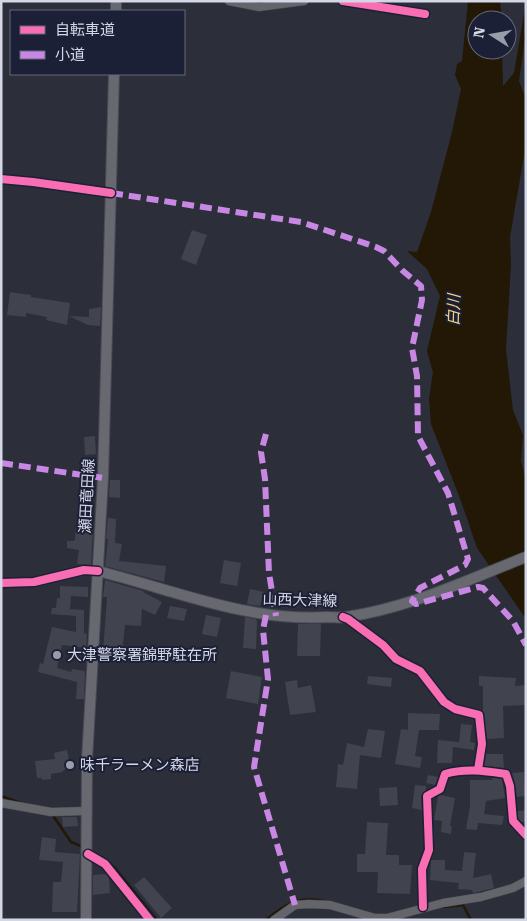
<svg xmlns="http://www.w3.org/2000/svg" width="527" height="921" viewBox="0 0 527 921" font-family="'Roboto Serif','Noto Sans JP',serif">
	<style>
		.water { fill: #221805 }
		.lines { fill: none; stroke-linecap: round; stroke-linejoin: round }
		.stream { stroke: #221805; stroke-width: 2.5 }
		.building { fill: #41434e }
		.minor-casing { stroke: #484a55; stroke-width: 9 }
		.secondary-casing { stroke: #484a55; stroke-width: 12 }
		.minor { stroke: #63656b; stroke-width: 8 }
		.secondary { stroke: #676870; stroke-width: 10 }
		.quiet { stroke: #c787e3; stroke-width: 6; stroke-dasharray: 12 6; stroke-linecap: butt }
		.cycleway-casing { stroke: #1c2036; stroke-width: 11 }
		.cycleway { stroke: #f96db3; stroke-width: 8 }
		.poi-dot { fill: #999caa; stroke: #1c2036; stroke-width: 2 }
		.labels { text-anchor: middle; stroke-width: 4; stroke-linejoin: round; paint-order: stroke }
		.street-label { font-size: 15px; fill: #d4d7e6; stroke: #1c2036 }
		.poi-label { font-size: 15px; fill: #d4d7e6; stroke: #1c2036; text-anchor: start }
		.water-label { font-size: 16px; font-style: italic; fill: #f5d281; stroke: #1c2036 }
	</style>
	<rect width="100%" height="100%" fill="#2c2e3a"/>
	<!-- water -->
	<path class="water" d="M468 1H500L502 20H477V50H502L503 86 514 73 526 2V32L519 81 526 99V144L510 237 511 263 506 350 513 410 523 435 521 461 526 480V619L477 548 461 501 431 424 429 399 433 372 427 351 440 296 427 269 407 251 417 252 431 212 452 132 461 89 455 75 457 64 462 61Z"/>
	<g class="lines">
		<!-- stream -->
		<path class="stream" d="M1 796 21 803
			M52 814 71 842 83 847
			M90 851 104 860
			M109 863 115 868 157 920
			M443 907 463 905 471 920
			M266 920C285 904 298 896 323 901"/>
	</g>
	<!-- building -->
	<path class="building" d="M192 230 207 235 196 265 181 259Z
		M10 292 31 295V297L70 303 67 325 46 320 47 317 26 313V317L7 315Z
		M101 307 100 326 88 325 69 316 89 317V309Z
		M95 436 96 454 85 455 84 437Z
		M110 480H120V498L109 497Z
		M108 518 116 519 115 543 122 544 119 561 166 566 164 582 105 566 108 539H106Z
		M76 526 93 528 91 565 77 564 79 550 67 548V541H74L75 539Z
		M224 560 241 563 237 586 220 583Z
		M105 580 143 591V592L162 602 155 615 142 609 141 626 125 625 122 652H103L107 597H103Z
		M60 586 88 587V597L71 596 70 609 84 610V633L87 634 86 648 62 645 57 668 71 672 72 669 85 671 84 699H76L77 682 38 672 40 663 43 664 52 627 76 632V616L51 614 52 608H56L57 598H60Z
		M250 589 264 592 260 606 247 604Z
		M170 606 187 609 184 621 167 618Z
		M206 615 221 618 217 637 202 634Z
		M245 617 256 619 257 622 256 649 243 648Z
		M298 624H321L320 656H297Z
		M231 671 262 677 258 704 226 698Z
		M368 676 392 678 391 687 367 684Z
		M479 676 516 678 515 686 526 685V705L503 706 504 738 487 739 483 712V686H479Z
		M297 680 298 688 311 685 316 712 290 715 285 682Z
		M408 713 440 714 439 730H419L415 756 422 757 420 768 395 764 401 729 408 730Z
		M461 724 472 725 470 742 475 743 474 750 453 747 452 763H437L438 740 459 742Z
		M368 729 385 731 381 758 360 755 357 789 336 787 338 764 343 765 347 743 364 747Z
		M67 750 70 765 62 772 51 774V779L42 780V778H37L35 761 55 759 54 753Z
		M486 754H503L504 768 484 766Z
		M524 772 526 796 517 797 515 784 512 773Z
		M428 775 438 777 435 785 426 783Z
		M492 778 502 779 505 798 486 801 484 814 504 816 502 825 478 823 477 830 466 829 470 806V780H493Z
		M415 785 426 786V790L421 796 422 810 412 808Z
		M397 787 398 805 380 806 379 788Z
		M440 795 455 798 450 826H452L451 834 441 832 442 821 434 820 438 796Z
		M526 810V822H522L518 819V811Z
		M62 817H77L78 826 63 827Z
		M367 822 388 823 386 855H399V865H412L410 894 377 893 378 872H357V854H365Z
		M42 837 56 839 55 852 80 854 77 912H52L53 882H61L63 862 39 860Z
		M464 852 476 853 473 878 491 874 494 888 473 893 472 890 458 889 459 883 430 880 431 860H445V870L462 871Z
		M106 874 109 878 110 893 93 895V875Z
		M144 877 172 908 161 918 134 885Z"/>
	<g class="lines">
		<!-- minor casing -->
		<g class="minor-casing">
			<path id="minor" d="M229 1 259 7 304 1
				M343 1 425 14
				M1 179 33 182 111 193
				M1 583 34 582 84 570 98 571
				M343 617 348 619 383 645 396 659 420 671 444 702 455 709 479 715 482 744 478 770
				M1 803 51 812 86 811
				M88 854 105 864 150 920
				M423 907 422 869 429 850 427 796 440 789 445 774C466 768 485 771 506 774L510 786 513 821 526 835
				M274 920 295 905 309 904 330 905 375 918H387L443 903 481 897 513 888 526 881"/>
		</g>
		<!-- secondary casing -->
		<g class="secondary-casing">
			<path id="secondary" d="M116 11V1
				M98 571C174 590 248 622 327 617 334 617 340 618 346 617 409 608 467 580 526 557
				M86 920 87 760 103 478 114 74"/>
		</g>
		<!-- minor -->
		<use href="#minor" class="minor"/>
		<!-- secondary -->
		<use href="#secondary" class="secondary"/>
		<!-- quiet -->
		<path class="quiet" d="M111 193 301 222 376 247 384 251 403 271 421 286 422 300 412 348 417 376 418 436 448 493 468 559 465 565 420 588 412 601 416 604 478 587 483 588 513 621 526 645
			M266 434 261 452 265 479 269 573 276 616
			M1 463 103 478
			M266 615 263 630 268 679 254 767 295 905"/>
		<!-- cycleway casing -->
		<g class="cycleway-casing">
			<path id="cycleway" d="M343 1 425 14
				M1 179 33 182 111 193
				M1 583 34 582 84 570 98 571
				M343 617 348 619 383 645 396 659 420 671 444 702 455 709 479 715 482 744 478 770
				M88 854 105 864 150 920
				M423 907 422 869 429 850 427 796 440 789 445 774C466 768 485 771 506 774L510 786 513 821 526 835"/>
		</g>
		<!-- cycleway -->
		<use href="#cycleway" class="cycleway"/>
	</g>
	<!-- markers -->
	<g class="poi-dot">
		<circle cx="57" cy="655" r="5"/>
		<circle cx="70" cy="765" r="5"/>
	</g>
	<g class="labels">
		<!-- street labels -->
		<g class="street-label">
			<text transform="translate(87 496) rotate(-87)" y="5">瀬田竜田線</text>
			<text transform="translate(300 600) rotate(2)" y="5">山西大津線</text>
		</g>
		<!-- poi labels -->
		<g class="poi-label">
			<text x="67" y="660">大津警察署錦野駐在所</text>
			<text x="80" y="770">味千ラーメン森店</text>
		</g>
		<!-- water labels -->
		<g class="water-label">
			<text transform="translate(453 310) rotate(-88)" y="6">白川</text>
		</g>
	</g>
	<!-- border -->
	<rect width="527" height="921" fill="none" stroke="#d4d7e6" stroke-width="5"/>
	<!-- legend -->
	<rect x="10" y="10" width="175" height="65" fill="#1c2036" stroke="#66697c"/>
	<rect x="20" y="26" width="25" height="8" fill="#f96db3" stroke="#66697c"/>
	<text x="55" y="35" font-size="15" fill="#d4d7e6">自転車道</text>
	<rect x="20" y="51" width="25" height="8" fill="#c787e3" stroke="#66697c"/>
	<text x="55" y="60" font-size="15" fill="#d4d7e6">小道</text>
	<!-- north arrow -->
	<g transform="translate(492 35) rotate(281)"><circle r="24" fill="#1c2036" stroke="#66697c"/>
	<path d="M0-4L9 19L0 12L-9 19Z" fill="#999caa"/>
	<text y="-8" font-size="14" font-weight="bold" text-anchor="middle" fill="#d4d7e6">N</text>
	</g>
</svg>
